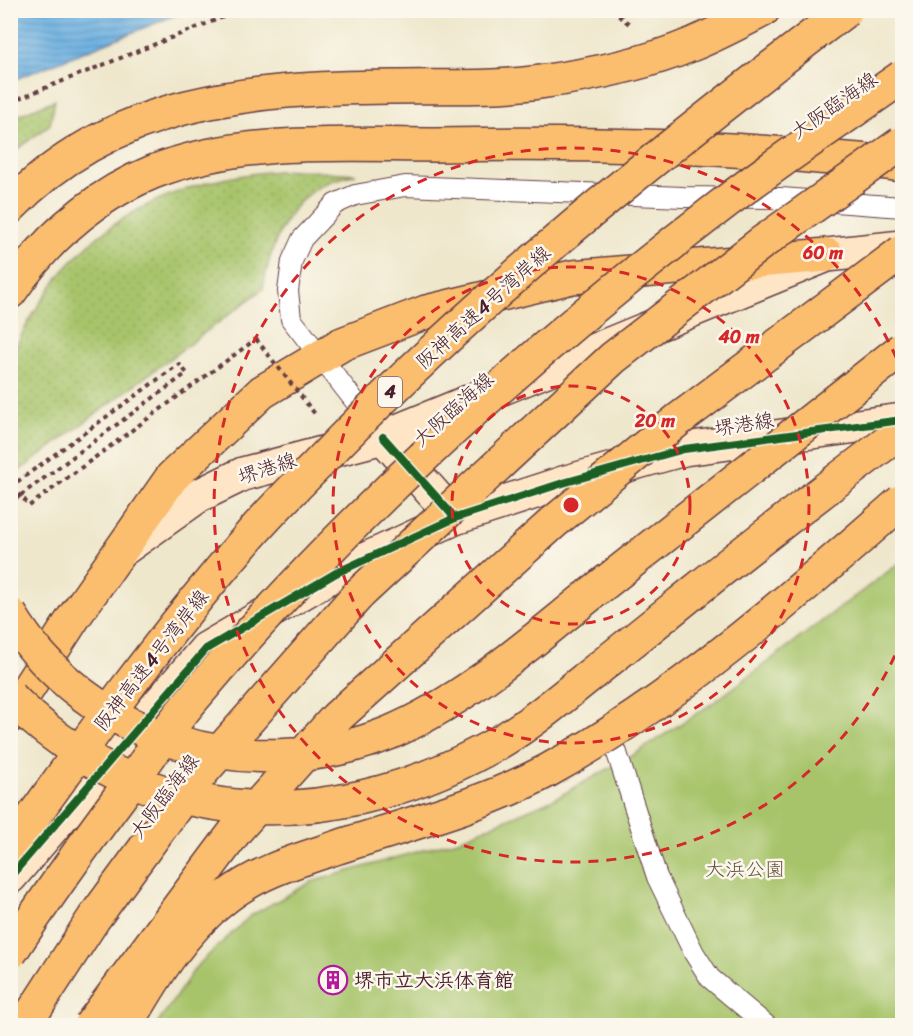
<svg xmlns="http://www.w3.org/2000/svg" width="913" height="1036" viewBox="0 0 913 1036" font-family="Sriracha,'Klee One',sans-serif">
	<style>
		.grass { fill: url(#grass-dots); stroke: #78724b; stroke-width: 1.5 }
		.park { fill: #a7c46b; stroke: #78724b; stroke-width: 1.5 }
		.water { fill: url(#water-rules); stroke: #5b6886; stroke-width: 1.5 }
		.lines { fill: none; stroke-linecap: round; stroke-linejoin: round }
		.lane-casing { stroke: #633d43; stroke-width: 22 }
		.secondary-casing { stroke: #633d43; stroke-width: 36 }
		.highway-casing { stroke: #633d43; stroke-width: 36 }
		.path { stroke: #633d43; stroke-width: 4; stroke-dasharray: 4.5 4.5; stroke-linecap: butt }
		.lane { stroke: #fff; stroke-width: 20 }
		.secondary { stroke: #fde5c5; stroke-width: 33 }
		.highway { stroke: #fbbe6e; stroke-width: 33 }
		.primary-bridge-casing { stroke: #633d43; stroke-width: 36; stroke-linecap: butt }
		.highway-bridge-casing { stroke: #633d43; stroke-width: 36; stroke-linecap: butt }
		.path-bridge { stroke: #633d43; stroke-width: 4; stroke-dasharray: 4.5 4.5; stroke-linecap: butt }
		.primary-bridge { stroke: #fbbe6e; stroke-width: 33 }
		.highway-bridge { stroke: #fbbe6e; stroke-width: 33 }
		.cycleway-casing { stroke: #fbf7ec; stroke-width: 11 }
		.cycleway { stroke: #1b5e20; stroke-width: 8 }
		.ring { fill: none; stroke: #d62828; stroke-width: 3; stroke-dasharray: 10 8 }
		.labels { text-anchor: middle; stroke-width: 5; stroke-linejoin: round; paint-order: stroke }
		.shield { fill: #fbf7ec; stroke: #7f6065; stroke-width: 1.5 }
		.shield-label { font-size: 18px; font-weight: bold; fill: #4a1f2b }
		.street-label { font-size: 20px; fill: #4a1f2b; stroke: #fbf7ec }
		.park-label { font-size: 20px; fill: #66513e; stroke: #fbf7ec }
		.poi-label { font-size: 20px; font-weight: bold; fill: #4a1f2b; stroke: #fbf7ec; text-anchor: start }
		.centre { fill: #d62828; stroke: #fbf7ec; stroke-width: 3 }
		.ring-label { font-size: 18px; text-anchor: middle; font-weight: bold; fill: #d62828; stroke: #fbf7ec; stroke-width: 5; stroke-linejoin: round; paint-order: stroke }
	</style>
	<defs>
		<pattern id="grass-dots" width="8" height="8" patternUnits="userSpaceOnUse" patternTransform="scale(1.5)"><rect width="8" height="8" fill="#a7c46b"/><path d="M2 2h.1M6 6h.1" fill="none" stroke="#91a85d" stroke-width="1.8" stroke-linecap="round"/></pattern>
		<pattern id="water-rules" width="6" height="5" patternUnits="userSpaceOnUse" patternTransform="scale(1.5)"><rect width="6" height="5" fill="#6cb0e1"/><path d="M0 2.5h6" fill="none" stroke="#5b8fb7"/></pattern>
	</defs>
	<rect width="100%" height="100%" fill="#fbf7ec"/>
	<filter id="ink" filterUnits="userSpaceOnUse"><feTurbulence type="fractalNoise" baseFrequency=".0167" numOctaves="2"/><feDisplacementMap in="SourceGraphic" scale="12" xChannelSelector="R" yChannelSelector="G"/><feConvolveMatrix kernelMatrix="1 2 1 2 8 2 1 2 1" color-interpolation-filters="sRGB"/></filter>
	<filter id="wash" filterUnits="userSpaceOnUse"><feTurbulence type="fractalNoise" baseFrequency=".008" numOctaves="4" result="noise"/><feDisplacementMap in="SourceGraphic" scale="24" xChannelSelector="R" yChannelSelector="G"/><feGaussianBlur stdDeviation="1.35" result="paint"/><feColorMatrix in="noise" values="0 0 0 0 0 0 0 0 0 0 0 0 0 0 0 0 0 1.4 0 .05"/><feComposite in="paint" operator="in"/></filter>
	<g filter="url(#wash)">
		<rect width="100%" height="100%" fill="#efe7cc"/>
		<!-- grass -->
		<path class="grass" d="M55 100 50 124 11 154V118Z
			M294 170 356 174C345 177 330 180 320 186 284 207 269 251 263 289L11 477C10 449 10 422 10 394 10 384 9 372 11 362 16 342 28 322 39 305 96 212 189 175 294 170Z"/>
		<!-- park -->
		<path class="park" d="M902 561V1025L156 1026 196 967 250 916 311 882 458 840 556 798 635 754 713 703Z"/>
		<!-- water -->
		<path class="water" d="M11 10H186V11L11 81Z"/>
	</g>
	<g filter="url(#ink)">
		<g class="lines">
			<!-- lane casing -->
			<g class="lane-casing">
				<path id="lane" d="M372 423 291 319 288 291 292 261 302 239 335 204 355 195 405 186 683 197 781 198 902 207
					M616 750 657 877 694 953 710 978 767 1026"/>
			</g>
			<!-- secondary casing -->
			<g class="secondary-casing">
				<path id="secondary" d="M383 437 455 518
					M122 550 198 496 243 474 383 437 827 255 902 247
					M10 877 206 649 336 573 455 518 563 483 684 449 902 420"/>
			</g>
			<!-- highway casing -->
			<g class="highway-casing">
				<path id="highway" d="M10 207C112 100 251 88 391 87 440 86 491 89 540 82 591 75 646 64 693 44 717 34 740 22 763 10
					M10 292C46 239 94 196 153 172 242 137 341 145 434 145 559 143 685 144 808 156 840 159 872 160 902 165
					M10 716 74 617 172 477 262 392 342 344 426 312 572 277 827 255"/>
			</g>
			<!-- path -->
			<path class="path" d="M611 10 632 26
				M10 102 241 10
				M10 487 179 364 187 373 21 495 29 506 256 339
				M10 503 21 495"/>
			<!-- lane -->
			<use href="#lane" class="lane"/>
			<!-- secondary -->
			<use href="#secondary" class="secondary"/>
			<!-- highway -->
			<use href="#highway" class="highway"/>
			<!-- primary-bridge casing -->
			<g class="primary-bridge-casing">
				<path id="primary-bridge" d="M10 953C47 896 86 842 127 787 148 759 168 728 191 701 348 514 533 349 727 201 784 157 844 118 902 77
					M24 1026 94 918 195 780 358 595 613 358 760 244 902 143"/>
			</g>
			<!-- highway-bridge casing -->
			<g class="highway-bridge-casing">
				<path id="highway-bridge" d="M10 614C86 742 254 788 389 733 468 700 535 638 601 586 702 507 802 428 902 349
					M10 697C144 831 325 837 487 749 523 730 554 704 585 679 622 650 659 620 695 591 764 536 833 483 902 431
					M10 849C85 744 161 637 246 540 268 514 292 490 316 466 477 297 661 151 846 10
					M90 1026 237 829 336 718 554 522 678 420 902 252
					M126 1026C153 979 182 930 226 897 258 872 296 861 335 848 405 825 481 806 547 771 675 701 793 597 902 501"/>
			</g>
			<!-- path-bridge -->
			<path class="path-bridge" d="M256 339 315 414"/>
			<!-- primary-bridge -->
			<use href="#primary-bridge" class="primary-bridge"/>
			<!-- highway-bridge -->
			<use href="#highway-bridge" class="highway-bridge"/>
			<!-- cycleway casing -->
			<g class="cycleway-casing">
				<path id="cycleway" d="M383 437 455 518
					M10 877 206 649 336 573 455 518 563 483 684 449 902 420"/>
			</g>
			<!-- cycleway -->
			<use href="#cycleway" class="cycleway"/>
		</g>
	</g>
	<!-- distance rings -->
	<g class="ring">
		<circle cx="571" cy="505" r="119"/>
		<circle cx="571" cy="505" r="238"/>
		<path d="M902 639A357 357 0 1 1 902 371"/>
	</g>
	<!-- icons -->
	<defs>
		<g id="building-ring" transform="scale(1.5)"><circle r="9.5" fill="#fbf7ec" stroke="#b5179e" stroke-width="1.5"/><path d="M-4-6H4V6H1V3H-1V6H-4ZM-2.5-4.3h1.7v1.8h-1.7ZM.8-4.3h1.7v1.8H.8ZM-2.5-1h1.7V.8h-1.7ZM.8-1h1.7V.8H.8Z" fill="#b5179e"/></g>
	</defs>
	<g fill-rule="evenodd">
		<use href="#building-ring" x="333" y="980"/>
	</g>
	<g class="labels">
		<!-- shield labels -->
		<rect class="shield" x="378" y="377" width="24" height="30" rx="4.5"/>
		<g class="shield-label">
			<text x="390" y="398">4</text>
		</g>
		<!-- street labels -->
		<g class="street-label">
			<text transform="translate(834 105) rotate(-35)" y="7">大阪臨海線</text>
			<text transform="translate(483 307) rotate(-42)" y="7">阪神高速4号湾岸線</text>
			<text transform="translate(453 409) rotate(-42)" y="7">大阪臨海線</text>
			<text transform="translate(744 424) rotate(-9)" y="7">堺港線</text>
			<text transform="translate(267 468) rotate(-18)" y="7">堺港線</text>
			<text transform="translate(151 660) rotate(-52)" y="7">阪神高速4号湾岸線</text>
			<text transform="translate(164 796) rotate(-53)" y="7">大阪臨海線</text>
		</g>
		<!-- park labels -->
		<g class="park-label">
			<text x="745" y="876">大浜公園</text>
		</g>
		<!-- poi labels -->
		<g class="poi-label">
			<text x="354" y="987">堺市立大浜体育館</text>
		</g>
	</g>
	<circle cx="571" cy="505" r="9" class="centre"/>
	<g class="ring-label">
		<text x="823" y="259">60 m</text>
		<text x="739" y="343">40 m</text>
		<text x="655" y="427">20 m</text>
	</g>
	<!-- margin -->
	<rect width="913" height="1036" fill="none" stroke="#fbf7ec" stroke-width="36"/>
</svg>
